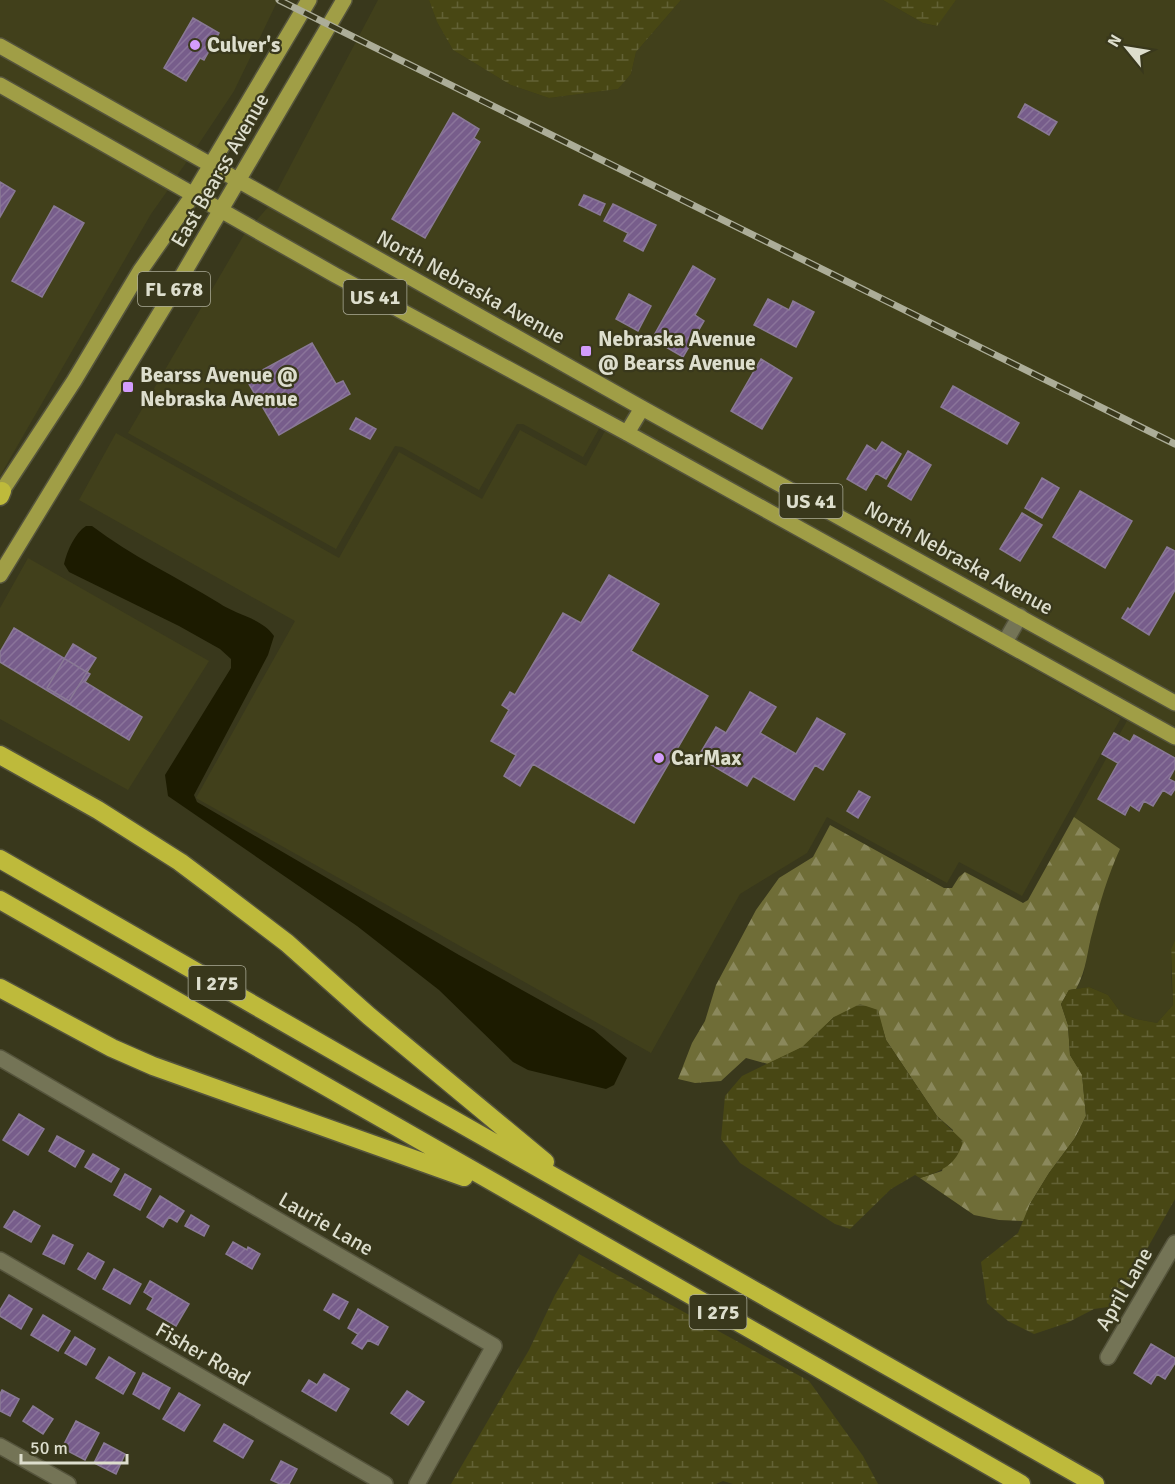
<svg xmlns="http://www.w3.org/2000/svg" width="1175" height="1484" viewBox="0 0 1175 1484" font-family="Signika,sans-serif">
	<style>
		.built { fill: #41401b }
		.forest { fill: url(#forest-firs) }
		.wetland { fill: url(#wetland-marsh) }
		.water { fill: #1c1b00 }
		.building { fill: url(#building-hatch); stroke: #897995; stroke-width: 1.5 }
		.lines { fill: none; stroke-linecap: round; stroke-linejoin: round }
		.minor-casing { stroke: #55543c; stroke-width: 18 }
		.major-casing { stroke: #55543c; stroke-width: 18 }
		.highway-casing { stroke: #55543c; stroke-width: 21 }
		.minor { stroke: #747456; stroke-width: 15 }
		.major { stroke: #a09e46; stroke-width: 15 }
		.highway { stroke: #beba3b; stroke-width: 18 }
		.rail-casing { stroke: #acad98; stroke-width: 7 }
		.rail { stroke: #39381c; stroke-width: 4.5; stroke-dasharray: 14; stroke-linecap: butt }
		.poi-dot { fill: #d39cfc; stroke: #39381c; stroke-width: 2 }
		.labels { text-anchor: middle; stroke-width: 4.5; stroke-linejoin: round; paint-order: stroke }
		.shield { fill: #39381c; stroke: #acac98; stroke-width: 1.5 }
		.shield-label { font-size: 20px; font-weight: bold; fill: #dddecd }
		.poi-label { font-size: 21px; font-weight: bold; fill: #dddecd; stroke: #39381c; text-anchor: start }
		.street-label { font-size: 21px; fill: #dddecd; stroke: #39381c }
	</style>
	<defs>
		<pattern id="forest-firs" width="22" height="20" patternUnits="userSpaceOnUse" patternTransform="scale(1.5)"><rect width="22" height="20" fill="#6f6d37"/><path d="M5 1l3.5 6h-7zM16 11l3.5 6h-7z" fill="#8a885c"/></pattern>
		<pattern id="wetland-marsh" width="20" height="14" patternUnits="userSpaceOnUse" patternTransform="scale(1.5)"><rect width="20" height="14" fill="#484714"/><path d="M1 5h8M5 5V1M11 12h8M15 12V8" fill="none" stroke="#626135"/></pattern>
		<pattern id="building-hatch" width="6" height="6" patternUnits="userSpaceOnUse" patternTransform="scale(1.5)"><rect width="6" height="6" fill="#775d8b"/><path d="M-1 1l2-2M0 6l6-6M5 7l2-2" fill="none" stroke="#8a749a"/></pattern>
	</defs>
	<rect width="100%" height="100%" fill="#39381c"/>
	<!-- built -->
	<path class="built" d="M0 0H278L234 91 196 148 0 37Z
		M378 0H429L437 22 453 50 511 85 549 98 618 89 631 74 636 52 681 0H883L923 23 936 26 956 0H1175V694L645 401 276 193Z
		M0 54 188 160 176 177 0 77Z
		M0 94 168 190 151 214 0 476Z
		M269 206 631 410 623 423 255 222Z
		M245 233 600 427 583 457 523 424H517L479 490 402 447 395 446 336 549 128 433Z
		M645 418 1009 619 1001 632 638 431Z
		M520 430 586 466 605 431 1121 718 1022 896 959 862 947 883 827 817 807 853 740 894 651 1053 196 798 295 621 79 500 116 433 339 558 399 452 482 499Z
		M28 558 209 661 128 790 0 719V608Z
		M1023 627 1175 711V728L1016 640Z
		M1128 719 1175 745V940L1171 949V976L1173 1005 1157 1023 1136 1019 1121 1013 1108 995 1089 987 1076 989 1083 976 1092 932 1107 877 1120 849 1074 817Z"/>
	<!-- forest -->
	<path class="forest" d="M1074 817 1120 849C1108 875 1100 902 1093 930 1087 950 1087 970 1076 989L1069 990 1061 1004 1068 1025 1070 1055 1082 1074 1086 1116 1075 1138 1049 1173 1030 1204 1024 1221 999 1220 974 1215 920 1178 942 1171 953 1130 937 1116 886 1040 877 1010 834 1017 803 1047 768 1064 746 1058 721 1081 695 1083 678 1079 692 1043 705 1021 716 985 756 910 779 878 813 857 830 825 944 888H952L959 877 965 872 1023 903 1028 900Z"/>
	<!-- wetland -->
	<path class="wetland" d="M429 0H681L636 52 631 74 618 89 549 98 511 85 453 50 437 22Z
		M883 0H956L937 26 923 23Z
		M1175 940V1199L1115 1306 1094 1309 1067 1323 1034 1334 1008 1321 987 1303 981 1262 1018 1233 1030 1204 1049 1173 1075 1138 1086 1116 1082 1075 1070 1055 1068 1025 1061 1004 1069 990 1089 987 1108 995 1121 1013 1136 1019 1157 1023 1173 1005 1171 949Z
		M860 1004 878 1010 886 1040 937 1116 963 1141C957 1165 942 1171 920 1178L915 1175 891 1189 850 1229 835 1224 740 1163 721 1139 725 1096 742 1076 802 1047 834 1017Z
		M579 1254 809 1381 863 1456 878 1484H733L723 1481 716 1484H451L529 1350 555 1295Z"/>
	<!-- water -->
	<path class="water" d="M86 526H92C131 556 177 577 219 603 236 615 262 618 274 636L268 655 194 795 197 802 459 955 594 1030 627 1058 614 1085 606 1089 528 1070 513 1062 439 990 357 926 168 796 165 775 231 668V659L220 649 179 626 69 572 64 564C67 551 75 533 86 526Z"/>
	<!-- building -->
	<path class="building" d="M193 18 219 33 204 60 200 58 186 81 164 68Z
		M1025 104 1057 122 1049 135 1018 117Z
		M453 113 479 129 474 138 480 142 425 238 392 219Z
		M0 182 15 191 0 217Z
		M584 195 605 204 600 215 579 205Z
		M613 204 656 225 643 251 624 241 628 233 604 221Z
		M54 206 84 223 42 297 12 281Z
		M693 266 715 279 695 315 704 321 683 357 652 339Z
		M629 294 651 306 638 331 616 319Z
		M768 299 789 310 793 301 814 312 796 347 754 325Z
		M312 343 336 384 343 381 350 394 279 435 246 379Z
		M761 359 792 378 762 429 731 411Z
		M953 386 1019 423 1007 444 941 407Z
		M356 418 376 429 370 439 350 429Z
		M882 442 901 454 886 479 876 473 866 490 847 479 867 445 876 451Z
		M908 451 931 465 911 500 888 486Z
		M1042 478 1059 488 1042 518 1025 508Z
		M1080 491 1132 521 1105 568 1053 537Z
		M1022 513 1042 525 1020 561 1000 549Z
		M1167 547 1175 551V590L1149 635 1122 618 1128 608 1130 610Z
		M609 575 659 604 631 651 708 696 634 823 533 764 520 786 504 776 516 755 491 741 509 710 502 705 510 692 515 695 563 613 581 623Z
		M14 628 90 674 85 682 142 717 129 740 0 662V652Z
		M73 644 96 658 69 701 47 688Z
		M750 692 776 707 760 733 796 754 817 718 845 734 823 770 815 765 794 800 753 776 747 786 698 757 716 727 726 733Z
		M1114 733 1130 742 1134 735 1175 758V768L1169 779 1175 782V789L1171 795 1163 790 1153 806 1144 801 1139 811 1130 805 1125 815 1098 799 1118 763 1102 754Z
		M859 791 870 797 858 818 847 811Z
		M19 1114 44 1129 28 1155 3 1140Z
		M57 1136 84 1151 75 1167 49 1151Z
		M93 1154 119 1169 111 1182 85 1167Z
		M125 1174 151 1189 140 1210 114 1195Z
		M160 1196 184 1211 177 1222 169 1217 163 1227 147 1217Z
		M14 1211 40 1226 31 1242 4 1227Z
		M191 1215 209 1226 204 1236 185 1226Z
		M53 1235 73 1245 64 1264 43 1254Z
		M233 1242 247 1250 248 1247 260 1254 252 1269 226 1254Z
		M88 1253 104 1262 95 1279 78 1269Z
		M114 1269 141 1284 130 1304 103 1289Z
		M150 1281 189 1304 176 1326 147 1309 153 1298 144 1292Z
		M333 1294 348 1302 339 1319 324 1310Z
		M9 1295 32 1309 21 1329 0 1316V1310Z
		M358 1309 388 1327 378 1345 368 1340 362 1349 352 1343 358 1334 348 1328Z
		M43 1315 70 1331 58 1351 31 1335Z
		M75 1337 95 1349 86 1365 65 1353Z
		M1151 1344 1175 1358V1363L1165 1379 1157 1374 1151 1384 1134 1373Z
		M109 1357 135 1373 123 1394 96 1378Z
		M143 1373 170 1388 159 1409 133 1394Z
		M324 1374 349 1389 336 1411 302 1391 309 1380 317 1385Z
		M2 1390 19 1399 10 1416 0 1411V1394Z
		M407 1391 424 1402 408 1425 391 1413Z
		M179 1393 200 1405 184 1431 163 1419Z
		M33 1406 53 1419 43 1434 23 1421Z
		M76 1421 99 1433 85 1460 62 1448Z
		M224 1424 253 1441 243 1458 214 1441Z
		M104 1443 125 1454 116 1474 94 1463Z
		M281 1461 297 1469 289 1484H280L271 1480Z"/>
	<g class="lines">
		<!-- minor casing -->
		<g class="minor-casing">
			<path id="minor" d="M1005 642 1020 616
				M0 1058 494 1346 417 1484
				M0 1260 385 1484
				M1108 1357 1175 1243
				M0 1446 68 1484"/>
		</g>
		<!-- major casing -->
		<g class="major-casing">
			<path id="major" d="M0 46 642 408 1175 703
				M0 85 335 275 627 433 1175 737
				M627 433 642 408
				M0 494 74 381 140 271 193 195 309 0
				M0 575 165 305 344 0"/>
		</g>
		<!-- highway casing -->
		<g class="highway-casing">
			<path id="highway" d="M0 496 2 491
				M0 755 98 810 180 862 220 892 287 943 369 1016 545 1162
				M0 859 433 1108 1095 1484
				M0 900 1021 1484
				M0 988 112 1048 153 1066 464 1177"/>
		</g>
		<!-- minor -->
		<use href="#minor" class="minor"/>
		<!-- major -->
		<use href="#major" class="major"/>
		<!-- highway -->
		<use href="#highway" class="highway"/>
		<!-- rail casing -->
		<g class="rail-casing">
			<path id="rail" d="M279 0 1175 444"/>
		</g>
		<!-- rail -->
		<use href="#rail" class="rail"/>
	</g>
	<!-- markers -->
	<g class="poi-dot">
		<circle cx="195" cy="45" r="6"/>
		<rect x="580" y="345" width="12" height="12" rx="3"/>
		<rect x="122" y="381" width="12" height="12" rx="3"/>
		<circle cx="659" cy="758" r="6"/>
	</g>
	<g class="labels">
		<!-- shield labels -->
		<g class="shield">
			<rect x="138" y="272" width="72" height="34" rx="4.5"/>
			<rect x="343.5" y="280" width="63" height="34" rx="4.5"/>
			<rect x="779.5" y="484" width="63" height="34" rx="4.5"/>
			<rect x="188.5" y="966" width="57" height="34" rx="4.5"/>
			<rect x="689.5" y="1295" width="57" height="34" rx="4.5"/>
		</g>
		<g class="shield-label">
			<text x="174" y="296">FL 678</text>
			<text x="375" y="304">US 41</text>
			<text x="811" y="508">US 41</text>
			<text x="217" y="990">I 275</text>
			<text x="718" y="1319">I 275</text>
		</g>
		<!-- poi labels -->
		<g class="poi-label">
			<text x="207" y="52">Culver's</text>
			<text x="598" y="346">Nebraska Avenue<tspan x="598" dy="24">@ Bearss Avenue</tspan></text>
			<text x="140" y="382">Bearss Avenue @<tspan x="140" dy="24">Nebraska Avenue</tspan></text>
			<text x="671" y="765">CarMax</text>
		</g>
		<!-- street labels -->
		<g class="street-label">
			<text transform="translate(220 170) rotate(-60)" y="7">East Bearss Avenue</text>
			<text transform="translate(471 287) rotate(29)" y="7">North Nebraska Avenue</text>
			<text transform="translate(959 558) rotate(29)" y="7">North Nebraska Avenue</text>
			<text transform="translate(326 1224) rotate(30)" y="7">Laurie Lane</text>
			<text transform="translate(1124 1289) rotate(-60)" y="7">April Lane</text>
			<text transform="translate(203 1354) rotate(30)" y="7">Fisher Road</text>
		</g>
	</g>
	<!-- north arrow -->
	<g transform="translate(1127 48) rotate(300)" stroke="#39381c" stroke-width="4.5" paint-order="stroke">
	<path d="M0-4.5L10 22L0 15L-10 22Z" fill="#dddecd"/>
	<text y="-9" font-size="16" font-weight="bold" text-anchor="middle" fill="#dddecd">N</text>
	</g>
	<!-- scale -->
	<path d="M21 1454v9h106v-9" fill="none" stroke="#dddecd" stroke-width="3"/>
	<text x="30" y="1454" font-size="18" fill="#dddecd" stroke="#39381c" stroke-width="4.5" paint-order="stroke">50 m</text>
</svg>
